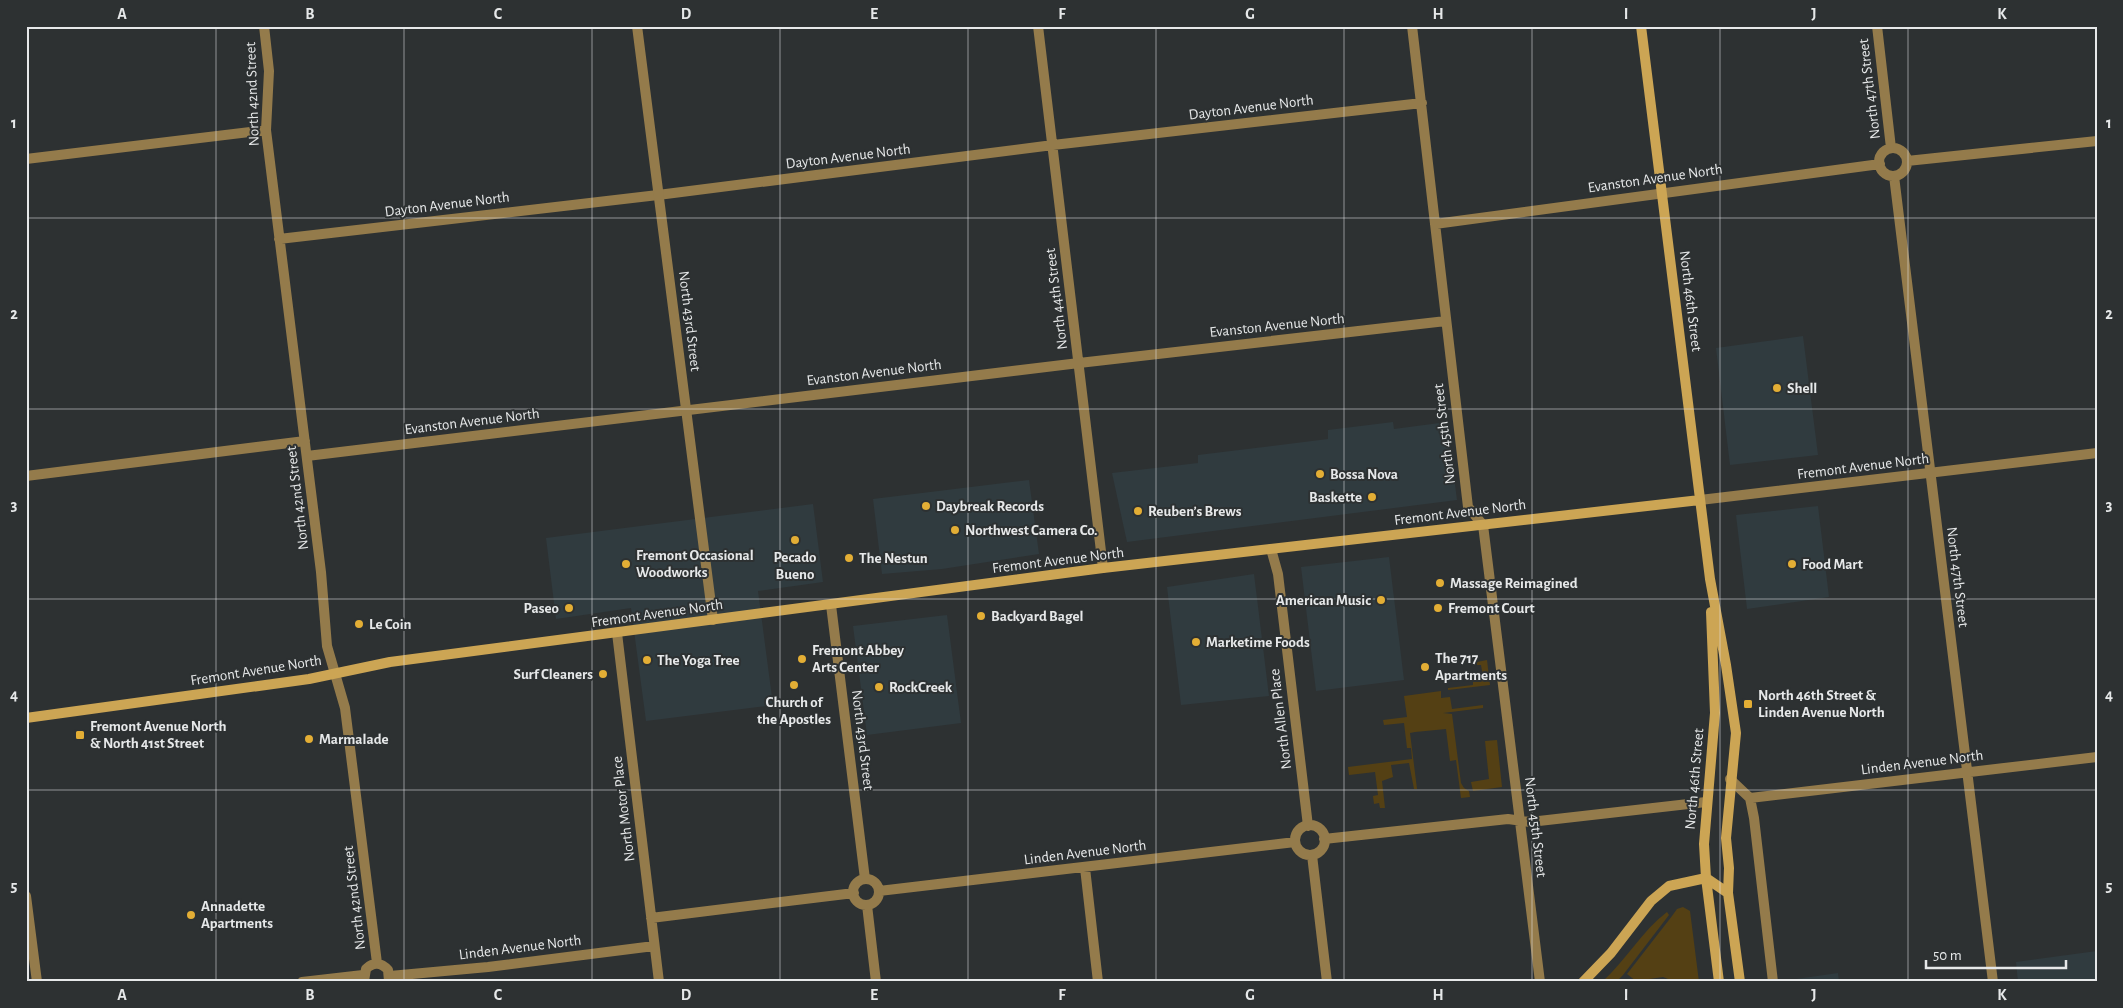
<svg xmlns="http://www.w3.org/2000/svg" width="2123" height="1008" viewBox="0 0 2123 1008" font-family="'Alegreya Sans',sans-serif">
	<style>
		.built { fill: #303b3f }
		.green { fill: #544014 }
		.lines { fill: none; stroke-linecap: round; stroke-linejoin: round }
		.minor { stroke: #947b4b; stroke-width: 10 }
		.tertiary { stroke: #947b4b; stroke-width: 10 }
		.secondary { stroke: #cca554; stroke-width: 10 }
		.grid { fill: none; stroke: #e6e8e9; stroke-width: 1; stroke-opacity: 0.55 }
		.poi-dot { fill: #e3ae35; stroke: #2d3132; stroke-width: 2 }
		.labels { text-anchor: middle; stroke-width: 4; stroke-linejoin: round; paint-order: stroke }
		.street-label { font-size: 15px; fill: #e6e8e9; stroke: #2d3132 }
		.poi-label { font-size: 15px; font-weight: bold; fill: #e6e8e9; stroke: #2d3132; text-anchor: start }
		.neatline { fill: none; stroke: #e6e8e9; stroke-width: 2 }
		.grid-label { font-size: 16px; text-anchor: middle; font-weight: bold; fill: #e6e8e9 }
	</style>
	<rect width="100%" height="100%" fill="#2d3132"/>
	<!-- built -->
	<path class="built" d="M1803 336 1818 455 1730 465 1716 348Z
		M1393 422 1394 429 1447 422 1457 500 1127 542 1112 473 1198 463V455L1328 439V430Z
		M1029 480 1039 554 942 569 882 574 873 499Z
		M813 504 823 582 758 591 773 705 646 721 631 608 556 619 546 538Z
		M1818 506 1829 597 1747 609 1736 515Z
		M1389 557 1404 680 1316 691 1301 567Z
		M1254 574 1269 696 1181 705 1167 587Z
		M947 615 961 723 867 735 853 626Z
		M2097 951V980L2018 982 2016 962Z
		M1838 973 1839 982H1796V979Z"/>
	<!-- green -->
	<path class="green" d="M1487 660 1490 685 1448 690V688L1473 685V678L1483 677 1481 665H1477V662Z
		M1441 691V698L1450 697 1452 709 1483 705V708L1443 713 1452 714 1461 783 1464 788 1469 791 1470 797 1461 798 1456 760 1450 761 1446 729 1415 732 1410 733 1417 789H1414L1409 763 1391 765 1393 777 1382 781 1385 808H1380L1379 803 1374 804 1373 796 1378 795 1375 772 1349 775 1348 767 1412 759 1411 748H1407L1404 723 1384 725 1383 720 1407 717 1404 696Z
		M1497 740 1502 787 1473 791 1471 782 1489 779 1485 741Z
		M1683 907 1690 911 1699 982H1676L1663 977 1636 981 1627 974 1672 916 1677 909Z
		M1667 912 1669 915 1623 975 1616 982H1602C1626 960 1642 931 1667 912Z"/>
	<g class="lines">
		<!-- minor -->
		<path class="minor" d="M264 26 269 71 266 130 321 572 327 646 345 708 377 963
			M1038 26 1103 568
			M1412 26 1468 507 1483 525 1540 982
			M1877 26 1891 148
			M1879 162a14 14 0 1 1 28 0a14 14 0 1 1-28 0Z
			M26 159 266 130
			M1907 161 2097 141
			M1894 176 1993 982
			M1435 224 1880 164
			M279 239 658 195 1053 145 1422 103
			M307 456 1079 363 1446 321
			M26 476 305 441
			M1271 549 1278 574 1308 826
			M831 605 865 879
			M617 633 659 982
			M1730 779 1750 798 1754 818 1773 982
			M1750 798 2097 757
			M1295 840a15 15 0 1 1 30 0a15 15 0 1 1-30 0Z
			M1324 839 1508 819 1530 822 1706 802
			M1312 855 1327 982
			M1085 868 1098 982
			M853 892a13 13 0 1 1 26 0a13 13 0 1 1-26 0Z
			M879 891 1295 842
			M26 896 37 982
			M867 905 876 982
			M651 918 854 893
			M390 976 488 967 654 946
			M364 981 366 969C373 962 381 962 388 970L389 981
			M302 982 363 975"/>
		<!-- tertiary -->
		<path class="tertiary" d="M637 26 713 620
			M1700 500 2097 453"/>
		<!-- secondary -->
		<path class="secondary" d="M1641 26 1710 579 1726 665 1736 733 1726 838 1729 868 1728 893 1740 982
			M1711 612 1715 713 1704 844 1706 878 1719 982
			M26 718 309 679 390 662 1103 568 1700 500
			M1706 878 1728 893
			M1583 982 1611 953 1651 901 1669 886 1706 878"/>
	</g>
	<!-- grid -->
	<path class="grid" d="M216 26V982M404 26V982M592 26V982M780 26V982M968 26V982M1156 26V982M1344 26V982M1532 26V982M1720 26V982M1908 26V982M26 218H2097M26 409H2097M26 599H2097M26 790H2097"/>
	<!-- markers -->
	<g class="poi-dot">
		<circle cx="1777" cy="388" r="5"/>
		<circle cx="1320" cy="474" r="5"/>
		<circle cx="1372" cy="497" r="5"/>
		<circle cx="926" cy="506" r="5"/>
		<circle cx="1138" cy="511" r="5"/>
		<circle cx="955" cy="530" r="5"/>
		<circle cx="795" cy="540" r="5"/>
		<circle cx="849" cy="558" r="5"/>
		<circle cx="626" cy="564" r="5"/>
		<circle cx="1792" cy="564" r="5"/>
		<circle cx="1440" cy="583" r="5"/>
		<circle cx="1381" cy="600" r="5"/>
		<circle cx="569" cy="608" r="5"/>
		<circle cx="1438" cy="608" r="5"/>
		<circle cx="981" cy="616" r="5"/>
		<circle cx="359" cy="624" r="5"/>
		<circle cx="1196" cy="642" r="5"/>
		<circle cx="802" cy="659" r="5"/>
		<circle cx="647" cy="660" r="5"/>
		<circle cx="1425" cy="667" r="5"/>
		<circle cx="603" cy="674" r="5"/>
		<circle cx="794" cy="685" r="5"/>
		<circle cx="879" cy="687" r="5"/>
		<rect x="1743" y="699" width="10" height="10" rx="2.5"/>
		<rect x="75" y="730" width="10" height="10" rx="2.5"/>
		<circle cx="309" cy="739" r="5"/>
		<circle cx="191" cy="915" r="5"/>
	</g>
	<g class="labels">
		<!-- street labels -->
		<g class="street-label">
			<text transform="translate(1869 89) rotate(-97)" y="5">North 47th Street</text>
			<text transform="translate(252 94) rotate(-92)" y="5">North 42nd Street</text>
			<text transform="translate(1251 107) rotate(-7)" y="5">Dayton Avenue North</text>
			<text transform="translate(848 156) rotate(-7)" y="5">Dayton Avenue North</text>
			<text transform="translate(1655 178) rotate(-8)" y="5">Evanston Avenue North</text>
			<text transform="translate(447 204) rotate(-7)" y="5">Dayton Avenue North</text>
			<text transform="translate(1056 299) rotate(-97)" y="5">North 44th Street</text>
			<text transform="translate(1691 301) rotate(83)" y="5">North 46th Street</text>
			<text transform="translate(690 321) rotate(83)" y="5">North 43rd Street</text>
			<text transform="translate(1277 325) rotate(-6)" y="5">Evanston Avenue North</text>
			<text transform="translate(874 372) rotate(-7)" y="5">Evanston Avenue North</text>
			<text transform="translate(472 421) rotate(-7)" y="5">Evanston Avenue North</text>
			<text transform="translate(1444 434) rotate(-97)" y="5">North 45th Street</text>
			<text transform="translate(1863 466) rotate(-7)" y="5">Fremont Avenue North</text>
			<text transform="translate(297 498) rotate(-97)" y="5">North 42nd Street</text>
			<text transform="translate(1460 512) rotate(-7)" y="5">Fremont Avenue North</text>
			<text transform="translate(1058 560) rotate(-7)" y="5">Fremont Avenue North</text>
			<text transform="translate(1958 577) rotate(83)" y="5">North 47th Street</text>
			<text transform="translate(657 613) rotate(-8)" y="5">Fremont Avenue North</text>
			<text transform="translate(256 670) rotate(-9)" y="5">Fremont Avenue North</text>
			<text transform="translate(1280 719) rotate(-97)" y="5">North Allen Place</text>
			<text transform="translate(863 740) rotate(83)" y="5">North 43rd Street</text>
			<text transform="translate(1922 762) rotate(-7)" y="5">Linden Avenue North</text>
			<text transform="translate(1694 779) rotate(-85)" y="5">North 46th Street</text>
			<text transform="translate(623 809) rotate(-97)" y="5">North Motor Place</text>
			<text transform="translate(1536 827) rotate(83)" y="5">North 45th Street</text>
			<text transform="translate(1085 852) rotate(-7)" y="5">Linden Avenue North</text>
			<text transform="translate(354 898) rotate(-97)" y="5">North 42nd Street</text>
			<text transform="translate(520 947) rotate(-7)" y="5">Linden Avenue North</text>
		</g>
		<!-- poi labels -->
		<g class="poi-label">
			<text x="1787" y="393">Shell</text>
			<text x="1330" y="479">Bossa Nova</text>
			<text x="1362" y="502" text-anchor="end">Baskette</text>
			<text x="936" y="511">Daybreak Records</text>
			<text x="1148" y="516">Reuben’s Brews</text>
			<text x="965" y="535">Northwest Camera Co.</text>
			<text x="636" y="560">Fremont Occasional<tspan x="636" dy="17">Woodworks</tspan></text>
			<text x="795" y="562" text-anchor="middle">Pecado<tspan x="795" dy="17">Bueno</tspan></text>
			<text x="859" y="563">The Nestun</text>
			<text x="1802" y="569">Food Mart</text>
			<text x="1450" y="588">Massage Reimagined</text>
			<text x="1371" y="605" text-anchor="end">American Music</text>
			<text x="559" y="613" text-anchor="end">Paseo</text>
			<text x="1448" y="613">Fremont Court</text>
			<text x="991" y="621">Backyard Bagel</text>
			<text x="369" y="629">Le Coin</text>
			<text x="1206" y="647">Marketime Foods</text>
			<text x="812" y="655">Fremont Abbey<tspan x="812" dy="17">Arts Center</tspan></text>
			<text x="1435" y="663">The 717<tspan x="1435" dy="17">Apartments</tspan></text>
			<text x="657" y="665">The Yoga Tree</text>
			<text x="593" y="679" text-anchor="end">Surf Cleaners</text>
			<text x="889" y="692">RockCreek</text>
			<text x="1758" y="700">North 46th Street &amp;<tspan x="1758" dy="17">Linden Avenue North</tspan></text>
			<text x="794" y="707" text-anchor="middle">Church of<tspan x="794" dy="17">the Apostles</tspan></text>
			<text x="90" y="731">Fremont Avenue North<tspan x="90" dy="17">&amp; North 41st Street</tspan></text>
			<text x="319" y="744">Marmalade</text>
			<text x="201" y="911">Annadette<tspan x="201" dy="17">Apartments</tspan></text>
		</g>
	</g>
	<!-- border -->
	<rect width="2123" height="1008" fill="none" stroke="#2d3132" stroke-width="55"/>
	<!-- scale -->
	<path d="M1926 960v8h140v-8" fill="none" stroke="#e6e8e9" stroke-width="2.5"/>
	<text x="1933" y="960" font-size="15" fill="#e6e8e9" stroke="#2d3132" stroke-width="4" paint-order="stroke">50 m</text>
	<rect x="28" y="28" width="2068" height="952" class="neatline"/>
	<g class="grid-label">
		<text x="122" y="19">A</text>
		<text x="310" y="19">B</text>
		<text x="498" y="19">C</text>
		<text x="686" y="19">D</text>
		<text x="874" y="19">E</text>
		<text x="1062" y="19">F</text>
		<text x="1250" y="19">G</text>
		<text x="1438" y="19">H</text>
		<text x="1626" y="19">I</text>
		<text x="1814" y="19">J</text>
		<text x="2002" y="19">K</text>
		<text x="14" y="128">1</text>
		<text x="2109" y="128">1</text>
		<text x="14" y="319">2</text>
		<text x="2109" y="319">2</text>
		<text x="14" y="510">3</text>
		<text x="2109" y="510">3</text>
		<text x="14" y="700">4</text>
		<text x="2109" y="700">4</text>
		<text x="14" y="891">5</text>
		<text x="2109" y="891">5</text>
		<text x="122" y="1000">A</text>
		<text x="310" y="1000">B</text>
		<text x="498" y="1000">C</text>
		<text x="686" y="1000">D</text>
		<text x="874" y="1000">E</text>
		<text x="1062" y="1000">F</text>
		<text x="1250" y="1000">G</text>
		<text x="1438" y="1000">H</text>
		<text x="1626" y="1000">I</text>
		<text x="1814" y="1000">J</text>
		<text x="2002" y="1000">K</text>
	</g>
</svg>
